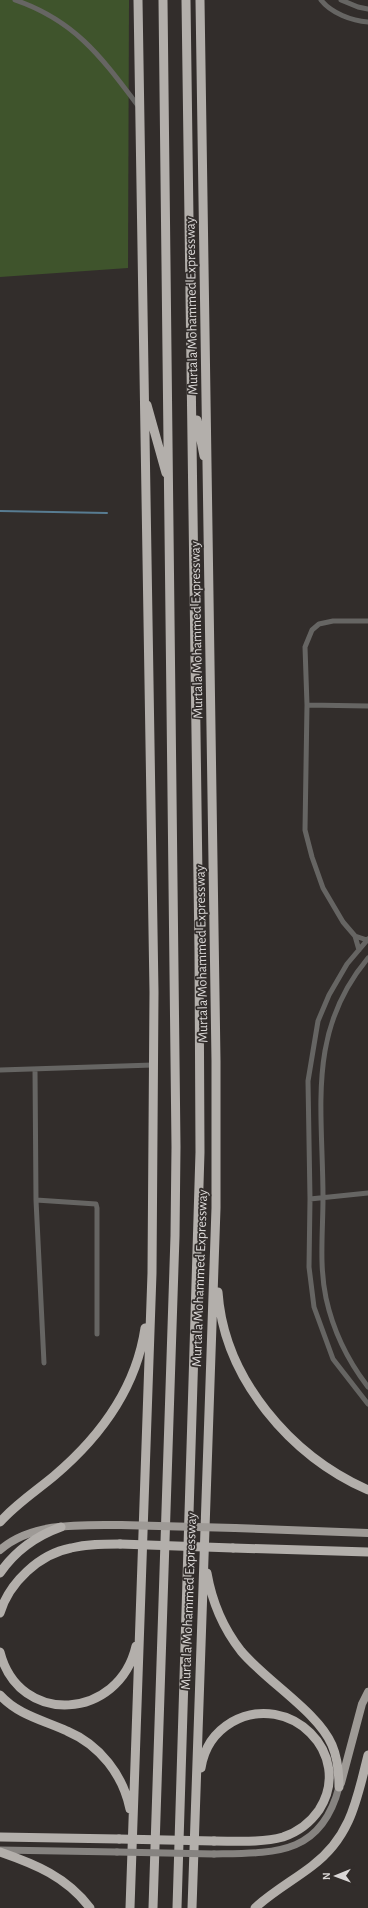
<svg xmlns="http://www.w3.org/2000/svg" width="368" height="1908" viewBox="0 0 368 1908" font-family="'Alegreya Sans',sans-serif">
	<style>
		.green { fill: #3f542c }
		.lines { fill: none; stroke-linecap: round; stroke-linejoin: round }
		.stream { stroke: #587c92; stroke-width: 2 }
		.street { stroke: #666563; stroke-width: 5 }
		.secondary { stroke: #868380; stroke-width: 7 }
		.primary { stroke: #9e9a96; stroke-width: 8 }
		.highway { stroke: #b3afab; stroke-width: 9 }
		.secondary-bridge { stroke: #868380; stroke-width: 7 }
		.primary-bridge { stroke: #9e9a96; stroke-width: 8 }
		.highway-bridge { stroke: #b3afab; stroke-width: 9 }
		.labels { text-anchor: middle; stroke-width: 3.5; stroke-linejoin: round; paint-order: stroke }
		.street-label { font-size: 14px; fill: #dad7d6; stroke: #322d2b }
	</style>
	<rect width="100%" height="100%" fill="#322d2b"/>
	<!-- green -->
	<path class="green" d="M0 0H129L128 268 0 277Z"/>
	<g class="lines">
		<!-- stream -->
		<path class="stream" d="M0 511 107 513"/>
		<!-- street -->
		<path class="street" d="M15 0C76 21 102 58 139 107
			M321 0C331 13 352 21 368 22
			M341 0 358 7 368 9
			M307 705 368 706
			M355 936 367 940
			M368 939 347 964 329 995 318 1021 308 1081 310 1199 309 1267 314 1307 333 1359 368 1404
			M359 950 355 936 343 922 323 888 312 857 305 830 307 705 305 647 312 630 319 624 333 621H368
			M368 958C306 1032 323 1109 323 1198 323 1231 319 1265 326 1298 333 1330 348 1361 368 1387
			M35 1069 36 1200 44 1363
			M0 1070 153 1065
			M310 1199 368 1193
			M36 1200 96 1204 97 1208V1334"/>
		<!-- secondary -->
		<path class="secondary" d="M0 1850 117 1852
			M214 1854C274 1853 321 1856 339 1787"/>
		<!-- primary -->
		<path class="primary" d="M235 1528 368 1533
			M0 1550C32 1522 81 1525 121 1525
			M341 1783 362 1704 368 1692"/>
		<!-- highway -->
		<path class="highway" d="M147 405 166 473
			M197 420 204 456
			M218 1292C224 1379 291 1456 368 1490
			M0 1522C16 1504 36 1491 54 1476 100 1437 136 1389 145 1328
			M233 1548 368 1552
			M0 1573C15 1551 36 1536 61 1527
			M207 1573C212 1602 223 1628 241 1651 266 1681 318 1712 332 1745 338 1759 339 1773 339 1787
			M0 1613C9 1583 39 1554 71 1548 87 1544 103 1544 120 1544
			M0 1652C19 1727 119 1720 136 1646
			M0 1695C18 1715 43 1720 67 1731 100 1745 123 1775 130 1809
			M201 1768C204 1748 215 1732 232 1722 289 1690 355 1754 319 1810 310 1823 298 1832 283 1837 261 1843 236 1841 214 1841
			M0 1837 119 1839
			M0 1852C35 1864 67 1877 90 1908
			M130 1908 152 1273 154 992 138 0
			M153 1908 175 1236 176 1147 163 0
			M177 1908 200 1152 199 952 186 0
			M192 1908 216 1208V1061L200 0
			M255 1908C272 1892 294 1880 312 1866 351 1837 357 1799 368 1755"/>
		<!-- secondary-bridge -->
		<path class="secondary-bridge" d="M117 1852 214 1854"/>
		<!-- primary-bridge -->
		<path class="primary-bridge" d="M121 1525 235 1528"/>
		<!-- highway-bridge -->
		<path class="highway-bridge" d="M120 1544 233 1548
			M119 1839 214 1841"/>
	</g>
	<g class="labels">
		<!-- street labels -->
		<g class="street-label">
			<text transform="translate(191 306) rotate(-91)" y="5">Murtala Mohammed Expressway</text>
			<text transform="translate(196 630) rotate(-91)" y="5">Murtala Mohammed Expressway</text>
			<text transform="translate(201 954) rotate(-91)" y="5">Murtala Mohammed Expressway</text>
			<text transform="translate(199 1278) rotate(-88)" y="5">Murtala Mohammed Expressway</text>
			<text transform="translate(188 1601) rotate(-88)" y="5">Murtala Mohammed Expressway</text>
		</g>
	</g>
	<!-- north arrow -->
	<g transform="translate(336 1876) rotate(269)" stroke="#322d2b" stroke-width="3" paint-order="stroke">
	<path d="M0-3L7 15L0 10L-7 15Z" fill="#dad7d6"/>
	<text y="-6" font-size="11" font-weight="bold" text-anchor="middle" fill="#dad7d6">N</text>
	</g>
</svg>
